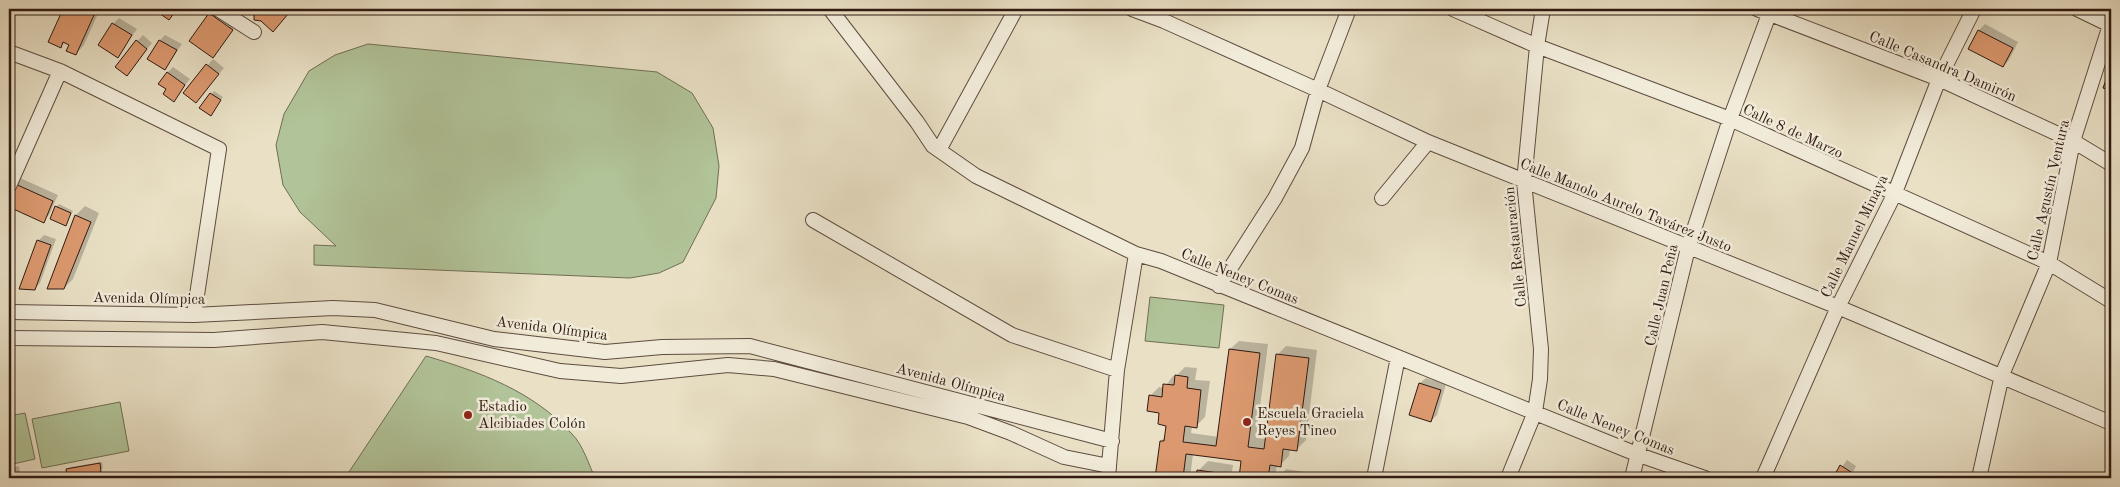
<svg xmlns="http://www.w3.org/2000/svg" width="2120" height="487" viewBox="0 0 2120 487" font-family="'Old Standard TT',serif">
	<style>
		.green { fill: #b1c398; stroke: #706e55 }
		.shadow { fill: #0003 }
		.building { fill: #dc996f; stroke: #301a12 }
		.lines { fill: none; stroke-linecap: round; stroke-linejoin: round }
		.minor-casing { stroke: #5e4c3f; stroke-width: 16 }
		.minor { stroke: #f1ebd9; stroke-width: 14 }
		.poi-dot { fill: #8f2418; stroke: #f1ebd9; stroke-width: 2 }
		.labels { text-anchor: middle; stroke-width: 5; stroke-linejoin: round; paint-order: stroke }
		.street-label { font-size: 15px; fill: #301a12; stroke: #f1ebd9 }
		.poi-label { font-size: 15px; fill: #301a12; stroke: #f1ebd9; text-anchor: start }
	</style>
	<rect width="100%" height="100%" fill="#e9e0c5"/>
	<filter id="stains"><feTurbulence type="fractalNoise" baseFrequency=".004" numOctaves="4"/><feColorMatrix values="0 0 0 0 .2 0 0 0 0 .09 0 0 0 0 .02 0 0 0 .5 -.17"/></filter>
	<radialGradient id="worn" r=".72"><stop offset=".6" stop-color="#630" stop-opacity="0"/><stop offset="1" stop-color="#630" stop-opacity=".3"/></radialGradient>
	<!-- green -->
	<path class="green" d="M368 44 657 72 692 93 713 128 719 166 716 198 683 262 659 273 630 278 314 265V245L336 246 300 212 283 185 276 145 284 114 309 71 335 55Z
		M1150 297 1224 305 1219 348 1145 341Z
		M426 356C480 372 533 391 572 434 583 445 589 465 595 478H345Z
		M120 402 129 451 42 468 32 419Z
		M25 413 35 459 9 465V416Z"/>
	<!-- shadow -->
	<path class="shadow" d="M64 9H100L84 45 76 54 70 44 65 42 61 46 50 41Z
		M214 9 238 23 213 56 191 41Z
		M255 9H292L279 24 255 19Z
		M119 18 137 29 117 56 113 24Z
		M1985 24 2018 42 2009 60 2003 66 1970 48 1979 30Z
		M143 35 152 43 132 68 137 41Z
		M165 35 182 44 165 68 160 40Z
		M213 59 224 68 201 96 185 93Z
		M173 67 190 79 174 100 167 89V73Z
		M214 91 223 97 213 112 201 108Z
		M20 178 58 195 49 215 43 221 9 206V195L14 183Z
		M59 204 73 211 65 224 56 207Z
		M85 206 99 213 73 279 64 288H49L76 215Z
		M44 235 56 239 40 283 34 289 38 241Z
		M1239 341 1268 344 1256 438 1267 439 1277 355 1286 346 1317 350 1306 440 1297 449 1290 448 1289 456 1280 465H1277L1275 478H1240L1243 460 1193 454 1190 478H1156L1161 441 1166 436 1168 425 1150 396 1159 387 1164 388 1173 376H1176L1185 367 1197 368 1195 380 1210 381 1205 417 1196 426H1192L1191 433 1219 437 1230 349Z
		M1426 378 1446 384 1437 415 1431 421 1420 383Z
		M1847 460 1856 466 1850 478H1834Z
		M1208 461 1233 465 1231 478H1197L1199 470Z
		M102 462 103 468 100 471 67 470 70 467Z
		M19 466 20 473 14 478H9V468Z
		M1286 469 1305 472 1304 478H1277Z"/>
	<!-- building -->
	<path class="building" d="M63 9H81L94 15 76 55 66 51 69 45 63 42 61 48 48 42Z
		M157 9H177L169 20 156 11Z
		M254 9H283L288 14 273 32 261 21 254 20Z
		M762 9H775L768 15Z
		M209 13 233 30 213 58 189 41Z
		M112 23 132 35 118 58 98 45Z
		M1978 30 2013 48 2003 67 1968 49Z
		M136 40 147 49 127 76 115 67Z
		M159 40 177 50 165 70 147 59Z
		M206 64 219 74 196 103 183 93Z
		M2110 69H2111V91L2103 88Z
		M167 72 185 85 174 102 163 94 166 89 158 84Z
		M210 93 221 100 211 116 199 108Z
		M13 183 53 201 44 223 9 207V192Z
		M55 206 71 213 66 226 50 219Z
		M75 215 91 222 64 289H47Z
		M37 240 51 245 35 290 19 289Z
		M1229 349 1260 353 1248 447 1264 449 1276 354 1309 358 1297 451 1283 449 1281 467 1270 465 1268 478H1239L1241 461 1186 454 1183 478H1155L1160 441H1164L1166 426 1158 424 1159 413 1147 411 1149 395 1162 397 1163 384 1174 385 1175 375 1188 377 1187 388 1201 390 1197 428 1185 426 1183 442 1216 446Z
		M1419 383 1441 390 1431 422 1409 415Z
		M100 463 101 472 67 478 66 469Z
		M1840 465 1851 472 1848 478H1833Z
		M1197 470 1225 474 1224 478H1196Z"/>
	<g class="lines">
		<!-- minor casing -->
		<g class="minor-casing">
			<path id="minor" d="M218 9 254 32
				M830 9 917 122 933 146 976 176 1136 254 1161 261 1639 455 1705 478
				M1132 9 1164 21 1318 90 1428 142 1838 307 2111 423
				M1453 9 1537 46 1730 119 2049 263 2111 301
				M1757 9 1939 79 2073 141 2111 164
				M2077 9 2110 25
				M9 52 60 71 219 149 194 315
				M939 150 1016 9
				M9 186 60 71
				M1382 198 1428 142
				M813 220 1012 335 1117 370
				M1219 286 1275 198 1302 148 1318 90 1349 9
				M9 312 194 315 333 308 375 310 494 339 605 352 662 347 750 346 1112 441
				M9 338 214 340 322 332 436 343 560 371 621 376 728 365 774 369 968 417 1011 433 1064 457 1109 466
				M1108 478 1117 370 1136 254
				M1374 478 1398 357
				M1508 478 1535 412 1540 379 1541 349 1524 182 1537 46 1543 9
				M1632 478 1688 248 1730 119 1771 9
				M1763 478 1838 307 1894 195 1939 79 1974 9
				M1979 478 2002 375 2049 263 2073 141 2111 22"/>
		</g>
		<!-- minor -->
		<use href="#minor" class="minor"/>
	</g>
	<!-- markers -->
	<g class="poi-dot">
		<circle cx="468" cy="415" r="5"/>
		<circle cx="1247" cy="422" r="5"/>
	</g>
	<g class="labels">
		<!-- street labels -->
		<g class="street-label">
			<text transform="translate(1943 66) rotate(23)" y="5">Calle Casandra Damirón</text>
			<text transform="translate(1793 131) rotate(25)" y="5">Calle 8 de Marzo</text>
			<text transform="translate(2048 190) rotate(-77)" y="5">Calle Agustín Ventura</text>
			<text transform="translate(1626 205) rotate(22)" y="5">Calle Manolo Aurelo Tavárez Justo</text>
			<text transform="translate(1854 236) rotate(-64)" y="5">Calle Manuel Minaya</text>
			<text transform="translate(1515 247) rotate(-96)" y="5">Calle Restauración</text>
			<text transform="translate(1240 276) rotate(22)" y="5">Calle Neney Comas</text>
			<text transform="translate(1661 295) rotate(-77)" y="5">Calle Juan Peña</text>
			<text transform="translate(149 298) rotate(1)" y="5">Avenida Olímpica</text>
			<text transform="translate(552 328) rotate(7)" y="5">Avenida Olímpica</text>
			<text transform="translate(951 382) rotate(15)" y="5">Avenida Olímpica</text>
			<text transform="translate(1616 427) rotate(22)" y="5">Calle Neney Comas</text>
		</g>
		<!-- poi labels -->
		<g class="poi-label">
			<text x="478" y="411">Estadio<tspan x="478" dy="17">Alcibiades Colón</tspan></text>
			<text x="1257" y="418">Escuela Graciela<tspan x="1257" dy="17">Reyes Tineo</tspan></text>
		</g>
	</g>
	<!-- margin -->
	<rect width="2120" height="487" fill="none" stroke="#e9e0c5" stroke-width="30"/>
	<rect x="10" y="10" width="2100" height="467" fill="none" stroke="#301a12" stroke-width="2.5"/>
	<rect x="15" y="15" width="2090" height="457" fill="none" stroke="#301a12"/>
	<rect width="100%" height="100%" filter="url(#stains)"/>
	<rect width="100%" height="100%" fill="url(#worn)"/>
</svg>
